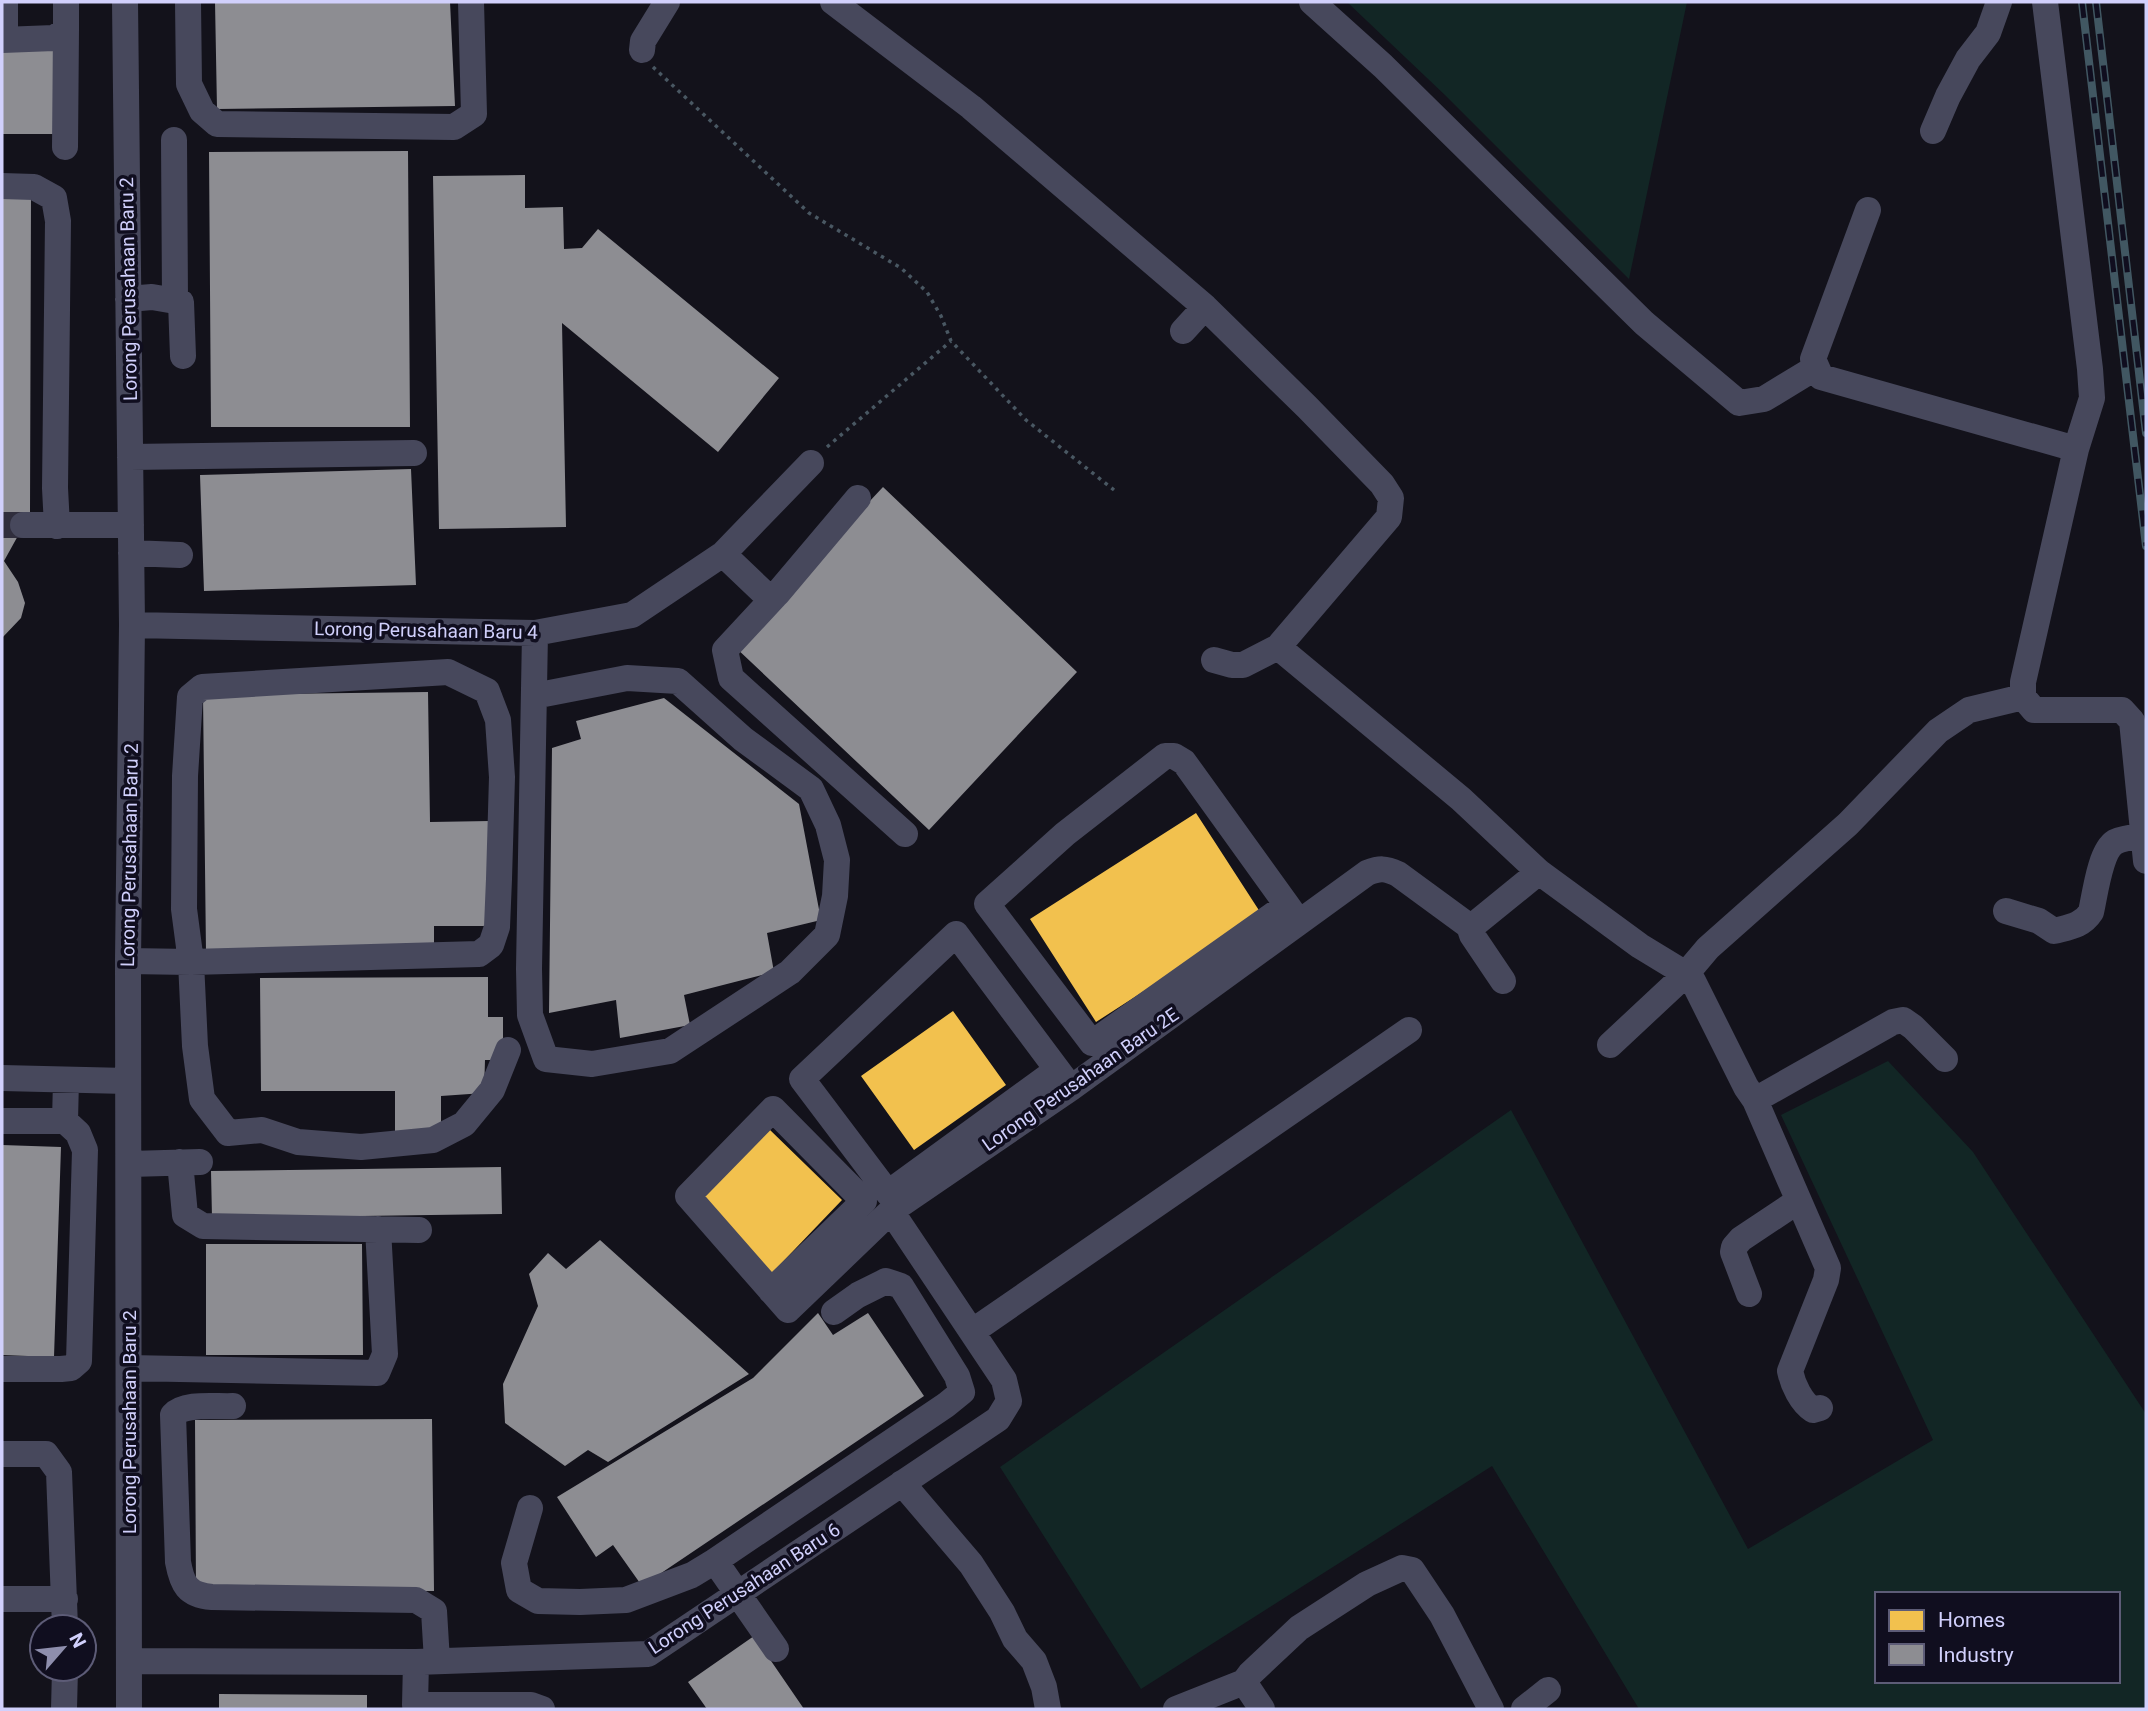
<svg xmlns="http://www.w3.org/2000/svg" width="2148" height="1711" viewBox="0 0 2148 1711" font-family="Roboto,sans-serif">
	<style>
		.green { fill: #122625; fill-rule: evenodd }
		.homes { fill: #f2c14e }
		.industry { fill: #8d8d92 }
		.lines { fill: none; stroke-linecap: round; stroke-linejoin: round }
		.minor-tunnel { stroke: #302e3d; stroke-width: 26; stroke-dasharray: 26 13; stroke-linecap: butt }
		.path { stroke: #495762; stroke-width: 3.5; stroke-dasharray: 3.5 5; stroke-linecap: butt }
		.minor { stroke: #47485c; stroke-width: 26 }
		.rail-casing { stroke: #415762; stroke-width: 8 }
		.rail { stroke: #100e1f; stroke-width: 5; stroke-dasharray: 16; stroke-linecap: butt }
		.labels { text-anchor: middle; stroke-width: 7; stroke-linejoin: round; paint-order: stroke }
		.street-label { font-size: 19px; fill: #d1d0fc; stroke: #100e1f }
	</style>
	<rect width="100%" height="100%" fill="#13121b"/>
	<!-- green -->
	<path class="green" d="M1347 2H1687L1629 279 1446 96Z
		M1888 1061 1973 1152 2146 1414V1709H1639L1492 1466 1141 1689 1000 1467 1511 1110 1748 1549 1933 1440 1781 1115ZM1877 1594H2118V1681H1877Z"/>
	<!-- homes -->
	<path class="homes" d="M1196 813 1262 915 1096 1022 1030 919Z
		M953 1011 1006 1085 914 1150 861 1076Z
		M769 1129 842 1200 772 1273 699 1202Z"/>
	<!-- industry -->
	<path class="industry" d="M215 2H450L455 106 217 109Z
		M2 46H60L61 134H2Z
		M408 151 410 427H211L209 152Z
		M525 175V208L563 207 564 249 582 248 598 229 779 378 718 452 562 323 566 527 439 529 433 176Z
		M2 197H31L30 514 4 561 18 582 25 603 21 618 2 638Z
		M411 469 416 585 204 591 200 475Z
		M883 487 1077 672 929 830 734 646Z
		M428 692 430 822 490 821 492 926H434V947L206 953 203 695Z
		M664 698 799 804 821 920 767 933 774 972 684 995 690 1025 620 1038 616 1000 549 1013 552 748 581 739 576 721Z
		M488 977V1017H503V1060H485L484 1093 441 1096V1132H395V1091H261L260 978Z
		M2 1145 61 1147 54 1357 2 1355Z
		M501 1167 502 1214 212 1218 211 1171Z
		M600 1240 749 1374 608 1462 588 1450 565 1466 505 1423 503 1384 538 1306 529 1274 548 1253 566 1269Z
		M206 1244H362L363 1355H206Z
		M818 1313 833 1335 868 1313 924 1396 642 1586 613 1545 596 1557 557 1497 753 1378Z
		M432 1419 434 1591H196L195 1420Z
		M754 1636 804 1709H707L688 1682Z
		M219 1694 367 1695V1709H219Z"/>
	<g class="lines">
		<!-- minor-tunnel -->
		<path class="minor-tunnel" d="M2 525H23"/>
		<!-- path -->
		<path class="path" d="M653 67 809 213 901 268 927 292 941 316 951 341 1026 420 1114 490
			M827 447 951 341"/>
		<!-- minor -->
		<path class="minor" d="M5 2V40
			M125 2 132 625 128 961 129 1709
			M188 2 189 84 202 111 217 124 454 127 474 114 471 2
			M833 2 971 107 1205 307 1307 407 1382 484 1391 498 1389 517 1278 647 1243 665H1232L1214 660
			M1312 2 1383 66 1644 323 1739 403 1764 399 1815 368
			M2045 2 2090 369 2092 398 2076 449 2023 682V697L2034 710H2122L2132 721 2146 861
			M2 40 54 38 66 30V2
			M642 50 643 41 667 2
			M1933 131 1948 96 1968 59 1988 33 1999 2
			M174 140 175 300
			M65 147 66 30
			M2 186 34 187 54 198 58 221 55 488 57 526
			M1868 210 1813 359 1821 377 2076 449
			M128 299 152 297 181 302 183 356
			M1183 331 1205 307
			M130 457 414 453
			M23 525H131
			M131 553 180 555
			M723 554 765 594H777L858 498
			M777 594 725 650 731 678 905 834
			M132 625 535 633 632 615 723 554 811 463
			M1278 647 1461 799 1539 872 1640 946 1686 974 1693 981 1746 1087 1755 1100 1828 1268 1826 1280 1790 1371C1793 1385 1801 1402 1813 1410L1820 1408
			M534 696 627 678 678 681 743 739 811 789 828 825 837 860 835 896 827 935 790 972 670 1051 592 1064 546 1059 530 1015 529 969 535 633
			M1287 905 1092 1043 987 904 1065 834 1165 756H1174L1184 762 1287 905 1299 922
			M2006 911 2039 921 2054 931C2069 927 2082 926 2091 912 2095 895 2100 851 2115 842 2123 838 2134 837 2143 836
			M1469 926 1475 924 1539 872
			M128 961 191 962 479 954 491 945 497 927 499 879 502 777 498 720 487 691 448 672 202 687 190 697 185 776 184 909 191 962 195 1046 202 1099 228 1133 262 1130 298 1142 361 1147 433 1140 464 1124 492 1090 508 1050
			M1610 1045 1686 974 1708 948 1848 824 1938 731 1969 710 2023 697
			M1057 1070 888 1193 802 1079 956 934 1071 1088
			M2 1078 127 1081
			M1755 1100 1893 1022 1903 1020 1913 1027 1945 1059
			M2 1121H65L66 1080
			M180 1162 185 1215 203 1226 419 1230
			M130 1164 200 1162
			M771 1291 864 1201 773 1109 688 1196 788 1310 891 1211 1071 1088 1367 873C1380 868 1385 868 1398 874L1469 926 1472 935 1503 981
			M1749 1294 1733 1252 1734 1247 1741 1239 1798 1201
			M973 1331 1409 1030
			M129 1368 377 1373 385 1354 378 1229
			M2 1369H61L71 1368 79 1361 85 1150 78 1133 65 1121
			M233 1406C216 1407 185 1402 173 1415L178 1562C182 1584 187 1595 212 1597L416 1600 434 1611 437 1661
			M2 1454H46L59 1472 65 1627
			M902 1483 971 1564 1002 1612 1015 1639 1034 1661 1044 1687 1048 1709
			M530 1508 514 1563 519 1590 538 1601 580 1602 626 1600 692 1575 715 1561
			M2 1599H65
			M776 1649 715 1561 946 1405 962 1392 957 1376 901 1286 886 1281 858 1295 834 1312
			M129 1661 416 1662 648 1654 998 1419 1009 1401 1004 1380 891 1211
			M416 1662 415 1705H531L542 1709
			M64 1709 65 1669
			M1176 1709 1244 1682
			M1262 1709 1244 1682 1250 1674 1299 1628 1367 1584 1402 1568 1412 1570 1442 1615 1491 1709
			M1524 1709 1548 1690"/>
		<!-- rail casing -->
		<g class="rail-casing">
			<path id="rail" d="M2082 2 2146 546
				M2096 2 2146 433"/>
		</g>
		<!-- rail -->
		<use href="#rail" class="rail"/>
	</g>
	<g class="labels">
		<!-- street labels -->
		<g class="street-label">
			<text transform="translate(128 289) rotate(-91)" y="7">Lorong Perusahaan Baru 2</text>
			<text transform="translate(426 630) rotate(1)" y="7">Lorong Perusahaan Baru 4</text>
			<text transform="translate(129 855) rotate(-89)" y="7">Lorong Perusahaan Baru 2</text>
			<text transform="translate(1080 1079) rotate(-35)" y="7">Lorong Perusahaan Baru 2E</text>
			<text transform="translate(129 1422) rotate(-90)" y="7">Lorong Perusahaan Baru 2</text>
			<text transform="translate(744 1588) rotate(-33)" y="7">Lorong Perusahaan Baru 6</text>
		</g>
	</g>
	<!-- border -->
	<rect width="2148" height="1711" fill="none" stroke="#d1d0fc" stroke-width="7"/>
	<!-- legend -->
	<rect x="1875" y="1592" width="245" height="91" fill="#100e1f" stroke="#5d5c77" stroke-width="2"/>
	<rect x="1889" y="1610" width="35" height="21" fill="#f2c14e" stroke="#5d5c77" stroke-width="2"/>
	<text x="1938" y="1627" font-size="21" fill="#d1d0fc">Homes</text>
	<rect x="1889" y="1644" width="35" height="21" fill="#8d8d92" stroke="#5d5c77" stroke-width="2"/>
	<text x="1938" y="1662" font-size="21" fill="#d1d0fc">Industry</text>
	<!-- north arrow -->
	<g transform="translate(63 1648) rotate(62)"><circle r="33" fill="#100e1f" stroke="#5d5c77" stroke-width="2"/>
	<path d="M0-5L12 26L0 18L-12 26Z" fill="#8e8ead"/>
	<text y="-10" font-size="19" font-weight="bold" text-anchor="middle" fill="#d1d0fc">N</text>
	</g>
</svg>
